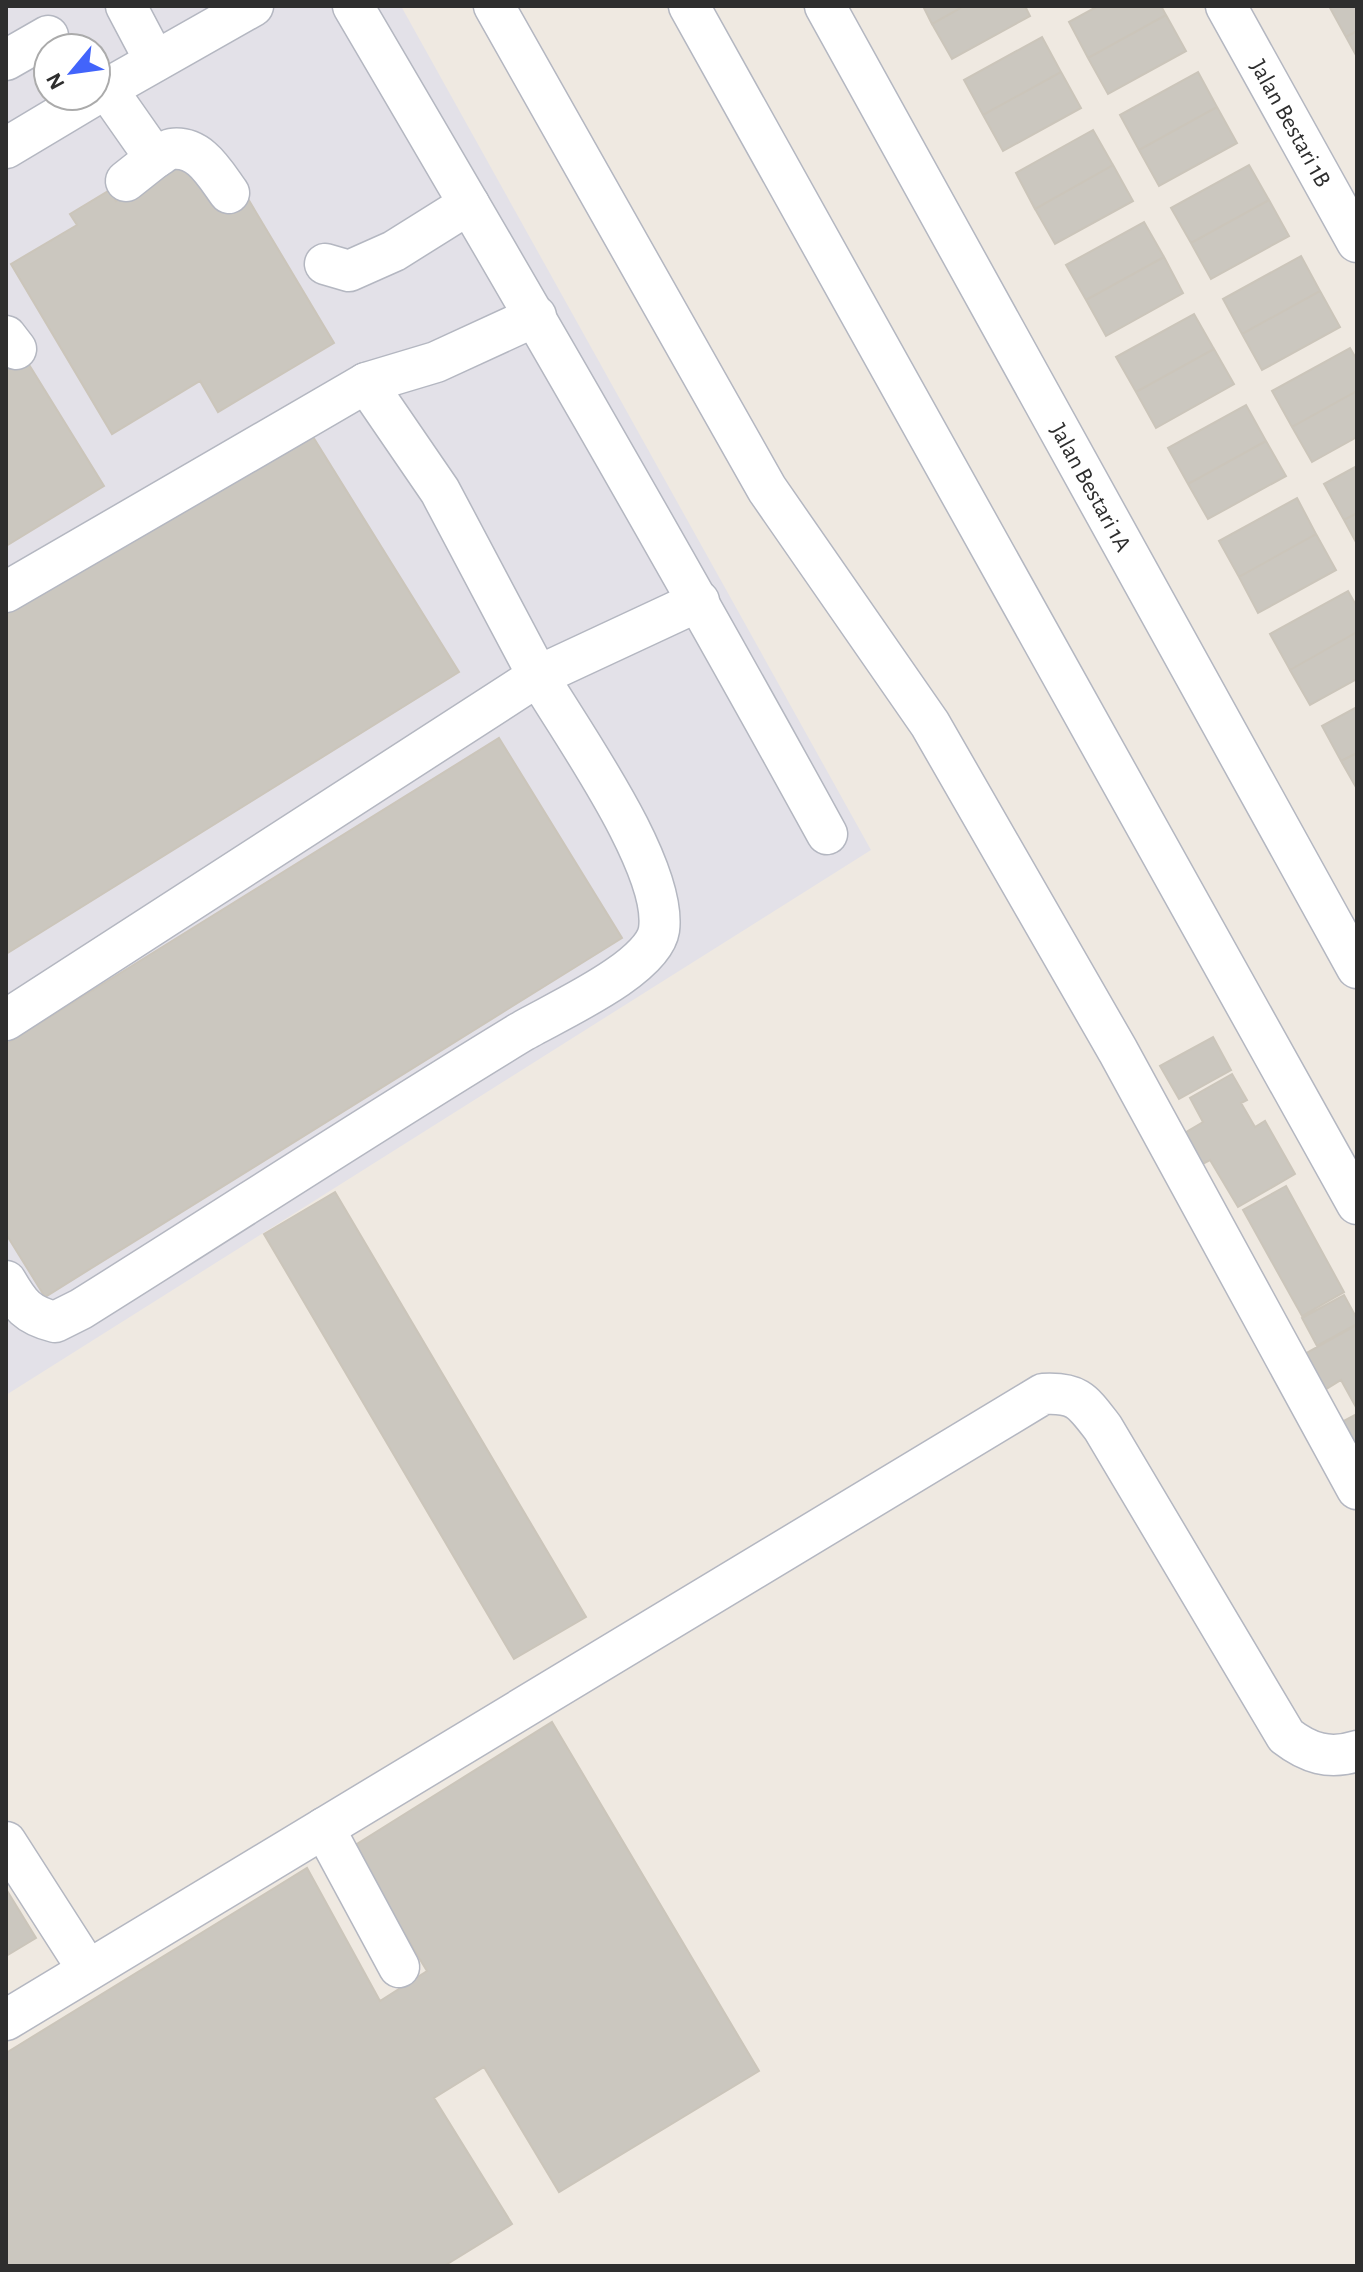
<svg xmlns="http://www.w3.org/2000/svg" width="1363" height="2272" viewBox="0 0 1363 2272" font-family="'Alegreya Sans',sans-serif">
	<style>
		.industrial { fill: #e3e1e8; fill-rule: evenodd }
		.building { fill: #cbc7bf; stroke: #cbc5ba; stroke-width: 2 }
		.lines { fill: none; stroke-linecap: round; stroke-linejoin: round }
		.minor-casing { stroke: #b4b7c1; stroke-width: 43 }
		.minor { stroke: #fff; stroke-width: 40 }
		.labels { text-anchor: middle; stroke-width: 8; stroke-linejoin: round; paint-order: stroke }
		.street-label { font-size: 24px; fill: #2e2e2e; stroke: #fff }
	</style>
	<rect width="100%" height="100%" fill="#efe9e1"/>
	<!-- industrial -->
	<path class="industrial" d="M6 6H401L871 850 6 1395ZM48 48H96V96H48Z"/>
	<!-- building -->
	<path class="building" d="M923 6H964L932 24Z
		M964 6H1025L1030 16 952 59 932 24Z
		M1098 6H1161L1166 15 1088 58 1069 22Z
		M1329 6H1357V31L1346 37Z
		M1166 15 1186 51 1108 94 1088 58Z
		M1357 31V57L1346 37Z
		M1042 37 1061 72 983 115 964 80Z
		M1061 72 1081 108 1003 151 983 115Z
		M1198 72 1217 107 1139 150 1120 115Z
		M1217 107 1237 143 1159 186 1139 150Z
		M1093 130 1113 165 1035 209 1016 173Z
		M186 160 209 200 238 182 334 343 218 412 200 381 112 434 11 264 77 225 70 214 110 190 116 201Z
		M1113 165 1133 201 1055 244 1035 209Z
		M1249 165 1269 200 1191 243 1171 208Z
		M1269 200 1289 236 1211 279 1191 243Z
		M1144 222 1164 257 1086 300 1066 265Z
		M1301 256 1320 291 1242 334 1223 299Z
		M1164 257 1183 293 1106 336 1086 300Z
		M1320 291 1340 327 1262 370 1242 334Z
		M1194 314 1214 349 1136 392 1116 357Z
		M15 342 104 486 6 546V347Z
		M1350 348 1357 360V391L1292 427 1272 391Z
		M1214 349 1234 384 1156 428 1136 392Z
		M1357 391V437L1312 462 1292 427Z
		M292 403 459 672 6 954V581Z
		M1246 405 1266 441 1188 484 1168 448Z
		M1266 441 1286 476 1208 519 1188 484Z
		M1357 466V513L1344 520 1324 484Z
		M1297 498 1316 534 1239 577 1219 541Z
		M1357 513V544L1344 520Z
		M1316 534 1336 570 1258 613 1239 577Z
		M1348 591 1357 607V632L1290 670 1270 634Z
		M1357 632V679L1310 705 1290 670Z
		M1357 707V753L1341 761 1322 726Z
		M499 738 622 938 45 1297 6 1234V1044Z
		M1357 753V789L1341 761Z
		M1213 1037 1231 1070 1179 1099 1160 1066Z
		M1232 1074 1247 1100 1241 1103 1255 1127 1265 1121 1295 1174 1238 1207 1210 1160 1199 1166 1181 1135 1203 1122 1190 1098Z
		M1286 1186 1344 1292 1302 1316 1243 1210Z
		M335 1192 586 1617 514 1659 264 1234Z
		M1344 1295 1357 1319V1324L1317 1346 1302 1318Z
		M1357 1325V1409L1341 1380 1323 1391 1303 1355Z
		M1357 1414V1451L1340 1423Z
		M552 1722 759 2071 559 2192 484 2067 434 2098 512 2224 444 2266H6V2053L307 1868 380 2001 427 1971 352 1847Z
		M6 1889 36 1938 6 1956Z"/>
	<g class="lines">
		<!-- minor casing -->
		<g class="minor-casing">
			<g id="minor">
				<path d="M126 6 155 61"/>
				<path d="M353 6C514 280 674 555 827 834"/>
				<path d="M494 6 767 489 930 724 1118 1051 1357 1489"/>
				<path d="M689 6 1357 1204"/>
				<path id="s1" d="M825 6 1357 968"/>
				<path id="s2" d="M1226 6 1357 242"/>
				<path d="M6 60 48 36"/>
				<path d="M106 88 155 158 126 181"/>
				<path d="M96 95 253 6"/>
				<path d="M6 148 93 96"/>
				<path d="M155 158C159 156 166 150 171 149 200 145 215 174 229 193"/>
				<path d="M325 264 349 271 394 251 469 204"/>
				<path d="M536 316 436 362 366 383 440 491 538 676 699 601"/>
				<path d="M6 336 16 349"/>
				<path d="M6 592 366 383"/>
				<path d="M6 1020 538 676C572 733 668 867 659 930 653 969 555 1012 521 1032 373 1122 228 1217 81 1309L55 1322C27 1315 20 1305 6 1281"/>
				<path d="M324 1828 399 1967"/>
				<path d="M6 1842 88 1970"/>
				<path d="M6 2020 1043 1394C1078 1392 1083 1402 1103 1428L1286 1736C1308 1753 1329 1760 1357 1751"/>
			</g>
		</g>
		<!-- minor -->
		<use href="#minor" class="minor"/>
	</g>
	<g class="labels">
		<!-- street labels -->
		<g class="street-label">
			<text dy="8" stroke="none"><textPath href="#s2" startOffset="134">Jalan Bestari 1B</textPath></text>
			<text dy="8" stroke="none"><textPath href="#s1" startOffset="550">Jalan Bestari 1A</textPath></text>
		</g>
	</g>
	<!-- border -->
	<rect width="1363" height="2272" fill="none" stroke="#2e2e2e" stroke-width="16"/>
	<!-- north arrow -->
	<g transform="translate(72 72) rotate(241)"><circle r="38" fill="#ffffff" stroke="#ababab" stroke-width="2"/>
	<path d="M0-6L14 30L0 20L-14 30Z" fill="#4264fb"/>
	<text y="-12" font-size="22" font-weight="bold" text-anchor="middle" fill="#2e2e2e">N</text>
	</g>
</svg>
